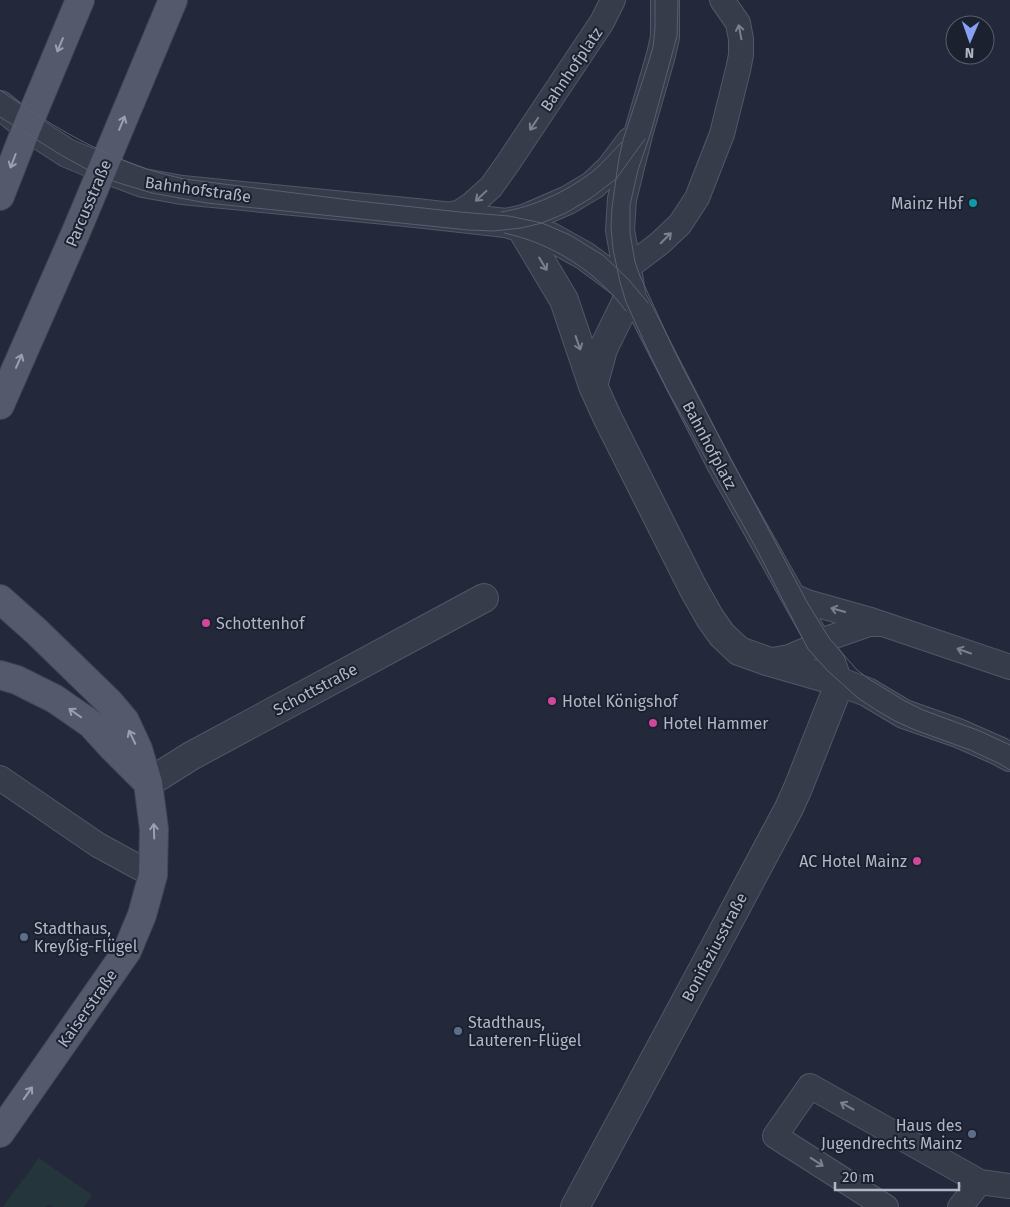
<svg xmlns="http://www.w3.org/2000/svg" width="1010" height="1207" viewBox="0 0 1010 1207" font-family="'Fira Sans',sans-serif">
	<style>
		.green { fill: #25353c }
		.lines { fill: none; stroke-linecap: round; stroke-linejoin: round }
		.service-casing { stroke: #525766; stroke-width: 26 }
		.pedestrian-casing { stroke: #525766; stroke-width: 30 }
		.minor-casing { stroke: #525766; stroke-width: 30 }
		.primary-casing { stroke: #404554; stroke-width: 30 }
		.service { stroke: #373c4b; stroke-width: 24 }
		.pedestrian { stroke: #373c4b; stroke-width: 28 }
		.minor { stroke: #373c4b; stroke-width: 28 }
		.primary { stroke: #545a6b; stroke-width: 28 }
		.tram { stroke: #595f72; stroke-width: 1 }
		.oneway { stroke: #7b808f }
		.oneway2 { stroke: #9aa0b0 }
		.culture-dot { fill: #0f9aa8; stroke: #1c2130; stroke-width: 2 }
		.hotel-dot { fill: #d1479c; stroke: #1c2130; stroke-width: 2 }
		.service-dot { fill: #5c6f8a; stroke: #1c2130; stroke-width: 2 }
		.labels { text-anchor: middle; stroke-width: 4; stroke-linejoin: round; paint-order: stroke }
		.street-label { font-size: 16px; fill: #b2b7c7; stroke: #1c2130 }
		.poi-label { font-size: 16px; fill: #b2b7c7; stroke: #1c2130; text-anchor: start }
	</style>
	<rect width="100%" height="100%" fill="#23293b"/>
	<!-- green -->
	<path class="green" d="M39 1158 92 1195 84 1207H54L50 1205 45 1207H3Z"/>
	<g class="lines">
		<!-- service casing -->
		<g class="service-casing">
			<path id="service" d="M443 217 460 212 472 204 491 187 508 163 602 22 613 0
				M609 271 618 270 635 262 660 243 680 224 697 198 722 134 738 70 741 55V39L738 23 722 0
				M631 292 720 466 820 644 833 662 840 682
				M793 596 807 602 871 620 1010 667
				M767 661 789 657 820 644 829 638 869 624H881
				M0 778 98 845 153 875
				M886 1207 775 1136 810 1086 980 1182 1010 1186
				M960 1207 980 1182"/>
		</g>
		<!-- pedestrian casing -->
		<g class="pedestrian-casing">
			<path id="pedestrian" d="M416 213 506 223 551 237 585 256 620 282 631 292
				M506 223 524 219 568 200 593 185 610 169 631 141
				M521 228 564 300 593 386 608 419 693 588 710 618 722 635 739 651 767 661 840 682 867 692 904 714 958 733 999 751 1010 757
				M593 386 603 349 631 292 620 230 622 199 639 131 661 55 665 37V18
				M724 930 789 808 798 788 840 682"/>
		</g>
		<!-- minor casing -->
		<g class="minor-casing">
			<path id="minor" d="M665 0V18
				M0 105 27 127 67 153 103 168 143 183 182 190 416 213
				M148 783 191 756 484 598
				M575 1207 724 930"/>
		</g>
		<!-- primary casing -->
		<g class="primary-casing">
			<path id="primary" d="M0 196 27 127 80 0
				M0 405 76 232 173 0
				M0 599 36 631 109 702 125 721 138 749 148 783 154 829 153 875 142 915 127 951 0 1133
				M0 675 17 680 55 699 91 724 112 747 145 780"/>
		</g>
		<!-- service -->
		<use href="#service" class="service"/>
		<!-- pedestrian -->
		<use href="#pedestrian" class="pedestrian"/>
		<!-- minor -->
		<use href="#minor" class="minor"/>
		<!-- primary -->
		<use href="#primary" class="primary"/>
		<!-- tram -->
		<path class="tram" d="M655 0V28L653 47 648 64 623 140 619 158 612 207 611 227 613 249 620 282 626 302 651 357 669 393 756 548 808 649 828 671 858 698 876 710 895 721 915 730 970 750 1000 764 1010 770
			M678 0 677 36 651 132 638 170 630 205V233L635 262 640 276 673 348 686 374 807 602 829 638 857 670 869 679 905 701 923 710 980 731 1010 745
			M0 90C47 123 93 151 147 169 159 173 172 176 184 179L358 201 460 212 509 216 542 223 570 235 604 256 629 280 648 303
			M0 117 61 155 99 176 119 183 152 193 207 203 468 230 494 231 521 228 542 223 566 213 591 198 616 179 645 139
			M501 212C533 207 566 192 592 172 603 163 612 152 622 142
			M504 233C552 243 597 272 626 311"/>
	</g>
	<!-- one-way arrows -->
	<defs><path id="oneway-shaft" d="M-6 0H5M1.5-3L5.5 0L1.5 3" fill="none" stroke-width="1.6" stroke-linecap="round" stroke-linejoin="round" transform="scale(1.25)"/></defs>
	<g class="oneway">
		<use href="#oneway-shaft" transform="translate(740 32) rotate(-101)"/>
		<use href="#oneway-shaft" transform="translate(534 124) rotate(124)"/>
		<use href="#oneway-shaft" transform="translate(481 196) rotate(137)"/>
		<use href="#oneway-shaft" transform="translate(666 238) rotate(-45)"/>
		<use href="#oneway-shaft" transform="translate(543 264) rotate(59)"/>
		<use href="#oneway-shaft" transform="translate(578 343) rotate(71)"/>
		<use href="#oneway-shaft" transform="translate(838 610) rotate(-164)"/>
		<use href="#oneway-shaft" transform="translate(964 651) rotate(-161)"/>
		<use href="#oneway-shaft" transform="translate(847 1106) rotate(-151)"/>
		<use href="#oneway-shaft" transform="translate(817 1162) rotate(33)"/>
	</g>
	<g class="oneway2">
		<use href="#oneway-shaft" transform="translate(60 45) rotate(113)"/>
		<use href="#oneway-shaft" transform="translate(122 123) rotate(-67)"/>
		<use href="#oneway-shaft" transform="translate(13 161) rotate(111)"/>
		<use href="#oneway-shaft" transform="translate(19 361) rotate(-66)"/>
		<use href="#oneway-shaft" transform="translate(75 713) rotate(-145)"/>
		<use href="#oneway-shaft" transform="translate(132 737) rotate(-116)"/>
		<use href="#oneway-shaft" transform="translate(154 831) rotate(-92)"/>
		<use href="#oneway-shaft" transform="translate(28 1093) rotate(-55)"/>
	</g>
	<!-- markers -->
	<circle class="culture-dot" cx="973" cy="203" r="5"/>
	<g class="hotel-dot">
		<circle cx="206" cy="623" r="5"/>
		<circle cx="552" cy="701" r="5"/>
		<circle cx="653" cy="723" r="5"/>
		<circle cx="917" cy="861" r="5"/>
	</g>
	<g class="service-dot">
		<circle cx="24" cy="937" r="5"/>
		<circle cx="458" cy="1031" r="5"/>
		<circle cx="972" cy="1134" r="5"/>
	</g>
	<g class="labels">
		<!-- street labels -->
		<g class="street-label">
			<text transform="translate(571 69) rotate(-56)" y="6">Bahnhofplatz</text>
			<text transform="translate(198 189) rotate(8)" y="6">Bahnhofstraße</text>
			<text transform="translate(88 203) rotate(-67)" y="6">Parcusstraße</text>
			<text transform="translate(710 445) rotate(62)" y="6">Bahnhofplatz</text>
			<text transform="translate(315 689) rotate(-28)" y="6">Schottstraße</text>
			<text transform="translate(714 947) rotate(-62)" y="6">Bonifaziusstraße</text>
			<text transform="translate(87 1008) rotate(-55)" y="6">Kaiserstraße</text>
		</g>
		<!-- poi labels -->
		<g class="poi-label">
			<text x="963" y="209" text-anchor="end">Mainz Hbf</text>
			<text x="216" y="629">Schottenhof</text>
			<text x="562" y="707">Hotel Königshof</text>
			<text x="663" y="729">Hotel Hammer</text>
			<text x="907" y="867" text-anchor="end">AC Hotel Mainz</text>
			<text x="34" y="934">Stadthaus,<tspan x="34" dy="18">Kreyßig-Flügel</tspan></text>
			<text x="468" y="1028">Stadthaus,<tspan x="468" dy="18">Lauteren-Flügel</tspan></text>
			<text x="962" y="1131" text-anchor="end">Haus des<tspan x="962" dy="18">Jugendrechts Mainz</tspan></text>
		</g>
	</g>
	<!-- north arrow -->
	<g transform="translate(970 40) rotate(182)"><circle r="24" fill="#1c2130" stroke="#585d6c"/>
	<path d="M0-4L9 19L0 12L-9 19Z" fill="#88a1f5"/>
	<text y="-8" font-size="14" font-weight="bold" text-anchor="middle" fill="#b2b7c7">N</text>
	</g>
	<!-- scale -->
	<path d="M835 1182v8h124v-8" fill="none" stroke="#b2b7c7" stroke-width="2.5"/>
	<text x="842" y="1182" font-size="15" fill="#b2b7c7" stroke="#1c2130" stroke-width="4" paint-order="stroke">20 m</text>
</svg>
